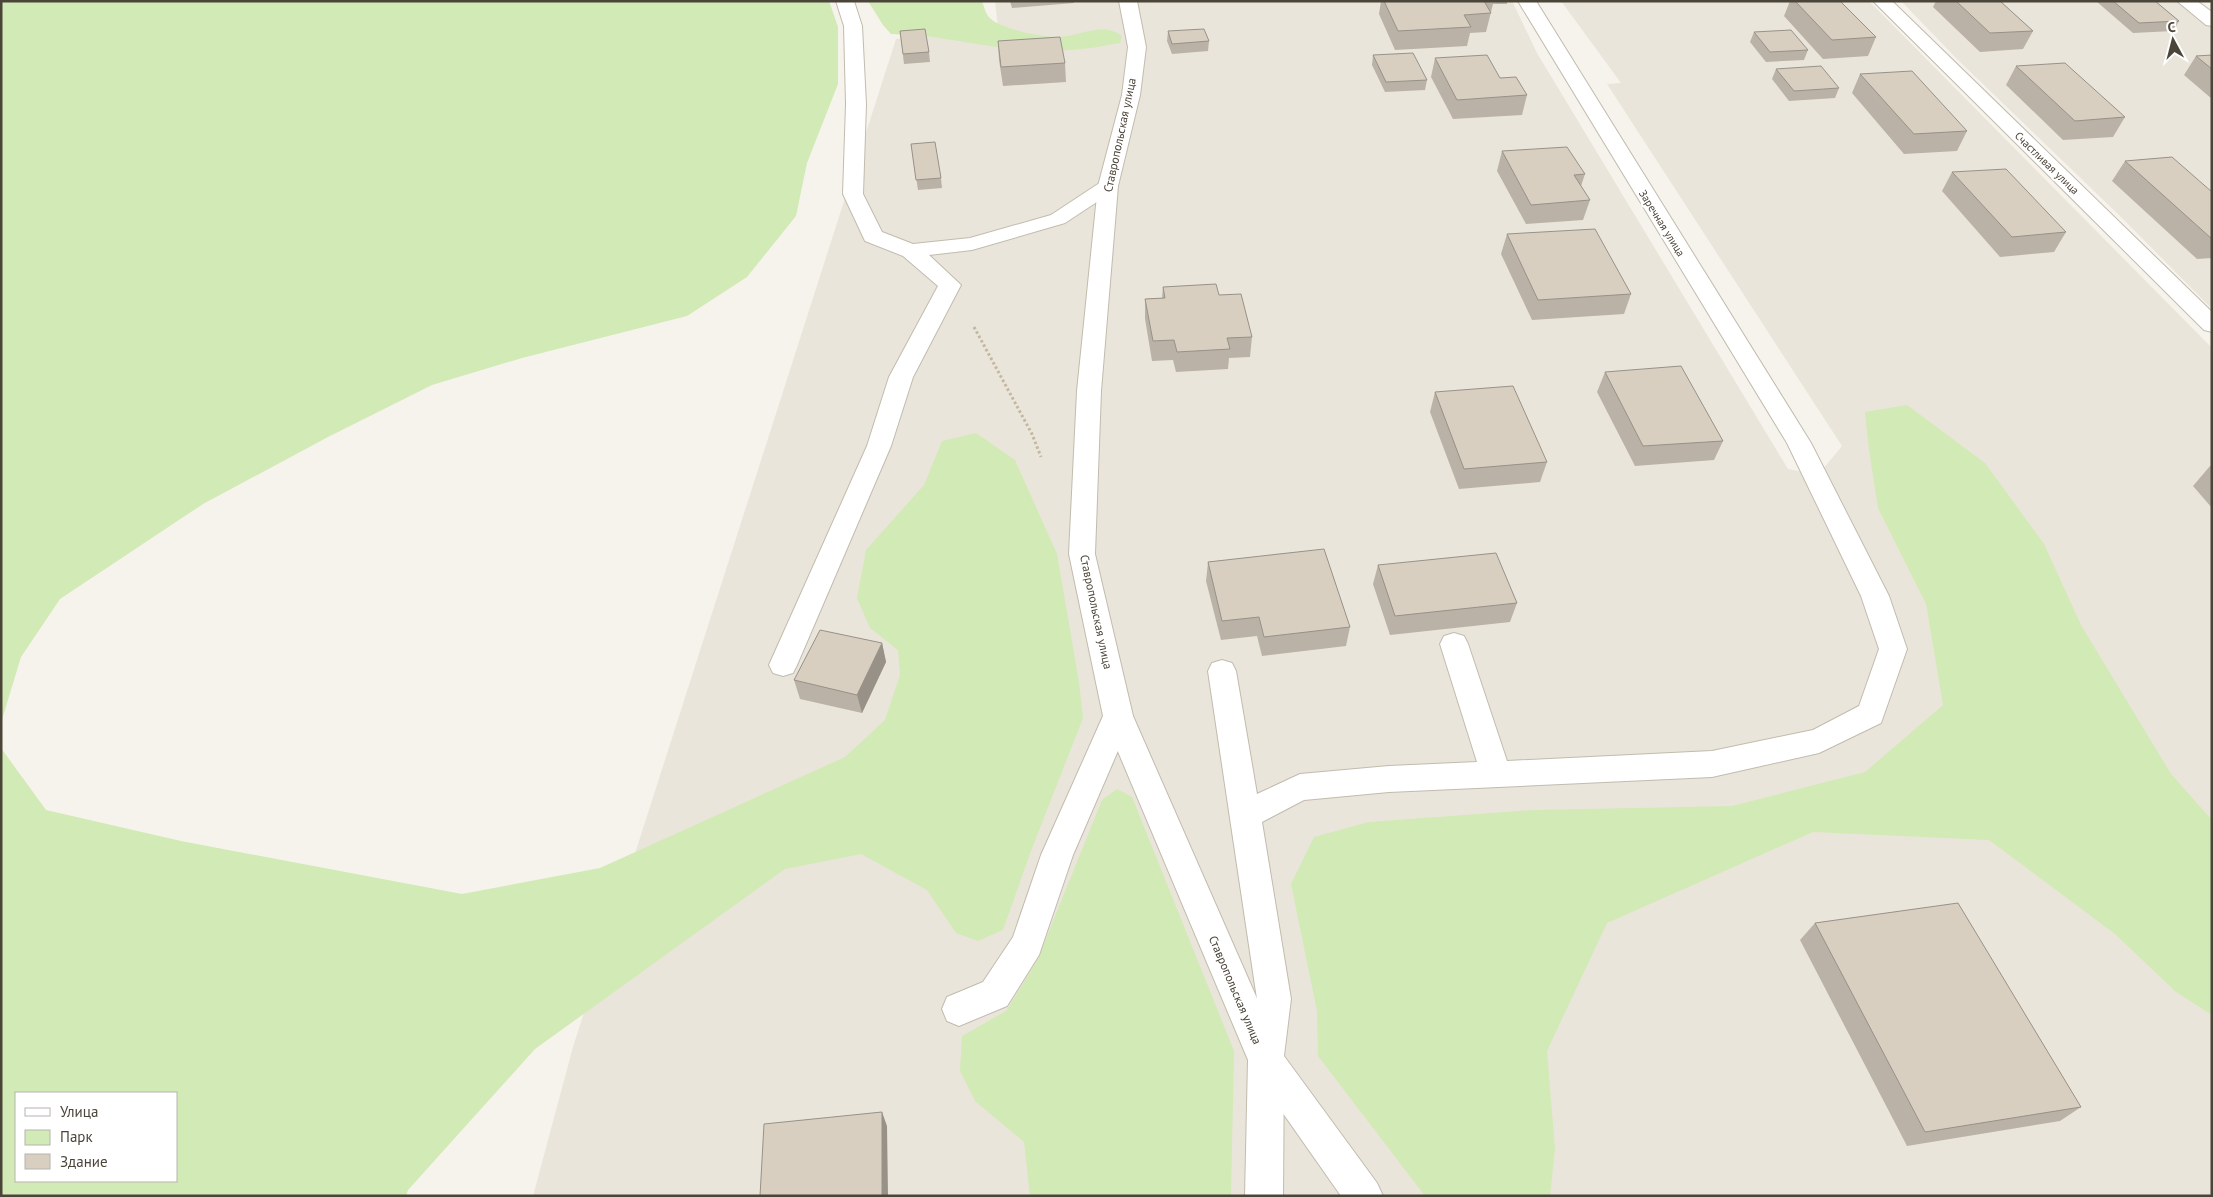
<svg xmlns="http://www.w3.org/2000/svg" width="2213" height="1197" viewBox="0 0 2213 1197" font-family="'PT Sans',sans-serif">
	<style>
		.residential { fill: #eae5da }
		.green { fill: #d2eab5; fill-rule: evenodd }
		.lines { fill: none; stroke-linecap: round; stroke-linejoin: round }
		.service-casing { stroke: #c2bbae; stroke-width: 2 }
		.minor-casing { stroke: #c2bbae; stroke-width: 2 }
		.path { stroke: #c4b79f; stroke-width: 3; stroke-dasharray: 2.5 2.5; stroke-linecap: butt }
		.service { fill: #fff; fill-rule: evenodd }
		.minor { fill: #fff; fill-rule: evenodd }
		.wall { fill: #bab2a6 }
		.shaded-wall { fill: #979187 }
		.building { fill: #d8cfc1; stroke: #979187 }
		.labels { text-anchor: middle; stroke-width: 4.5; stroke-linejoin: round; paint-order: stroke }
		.far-street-label { font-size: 11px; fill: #4b4439; stroke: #fff }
		.street-label { font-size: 12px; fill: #4b4439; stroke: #fff }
	</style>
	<rect width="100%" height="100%" fill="#f6f3ec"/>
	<!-- residential -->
	<path class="residential" d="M995 1H1512L1537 53 1788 469 1818 475 1842 446 1607 84 1621 83 1561 1H1869L2212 348V1196H533L573 1047 896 39 998 28Z
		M1901 1H2178L2212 27V309L2122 218 1958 60Z"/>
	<!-- green -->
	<path class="green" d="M1 1H829L838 27V84L807 163 796 216 747 277 687 316 522 358 432 385 328 437 203 504 60 599 21 657 1 723Z
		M868 1H982C984 6 985 12 988 16 998 29 1041 37 1058 37 1080 37 1102 21 1122 36L1120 43 1092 48 1033 53 927 36 891 34 883 25Z
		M1907 405 1985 463 2044 544 2081 625 2171 774 2212 820V1015L2176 992 2115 934 1989 840 1813 832 1607 923 1547 1051 1555 1149 1550 1196H1425L1318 1056 1317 1011 1291 884 1314 837 1369 822 1534 810 1732 806 1865 772 1943 705 1926 604 1878 508 1869 450 1865 412Z
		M976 433 1015 460 1057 554 1079 682 1083 718 1031 851 1003 930 978 941 956 933 927 890 861 854 785 869 535 1049 408 1190 406 1196H1V748L46 810 181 841 462 894 600 868 845 757 885 720 900 675 898 650 870 628 857 598 866 550 924 485 942 441ZM176 1093V1181H16V1093Z
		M1117 789 1132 797 1234 1051 1231 1196H1030L1024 1142 975 1101 960 1071 962 1036 1006 1011 1037 961 1102 800Z"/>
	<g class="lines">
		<!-- service casing -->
		<g class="service-casing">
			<path id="service" d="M836 1H854L862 26 866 104 863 194 882 232 913 244 970 238 1051 215 1101 182 1108 180 1115 182 1118 186 1115 190 1065 223 972 250 929 255 961 285 913 377 891 446 797 665 793 673 783 676 773 673 769 665 867 446 889 377 938 286 903 256 865 241 843 194 846 104 844 26Z
				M1518 1H1536L1811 443 1889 596 1907 649 1881 723 1819 753 1712 777 1389 792 1304 800 1262 822 1291 999 1284 1056 1377 1183 1383 1196H1341L1254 1072 1248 1060 1257 999 1208 671 1212 663 1222 660 1232 663 1236 671 1257 794 1300 774 1389 766 1477 762 1440 644 1444 636 1454 633 1464 636 1468 644 1507 761 1712 751 1813 730 1859 706 1879 649 1861 596 1787 443Z
				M2177 1H2197L2212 12V26L2206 25Z
				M1118 704 1128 707 1133 716 1073 855 1039 955 1007 1006 959 1026 947 1021 942 1009 947 997 983 982 1013 937 1041 855 1103 716 1108 707Z"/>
		</g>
		<!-- minor casing -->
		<g class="minor-casing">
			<path id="minor" d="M1119 1H1137L1146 47 1140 95 1118 186 1101 391 1095 554 1133 716 1284 1060 1283 1196H1245L1248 1060 1103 716 1069 554 1077 391 1098 186 1122 95 1128 47Z
				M1873 1H1892L2212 312V332L2204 330Z"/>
		</g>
		<!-- path -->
		<path class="path" d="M974 327 1032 434 1041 457"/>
		<!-- service -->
		<use href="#service" class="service"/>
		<!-- minor -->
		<use href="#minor" class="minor"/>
	</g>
	<!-- wall -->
	<path class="wall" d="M1010 1H1074V3L1012 8Z
		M1381 1H1507V4H1493L1486 32 1470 33 1467 46 1395 50 1379 14Z
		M1790 1H1840L1876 37 1868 56 1823 59 1784 16Z
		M1936 1H2000L2033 31 2023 49 1980 52 1933 7Z
		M2096 1H2155L2179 21 2173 31 2133 33Z
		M900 31 929 52 930 62 904 64Z
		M1168 31 1209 41 1208 51 1172 54 1167 41Z
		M1754 32 1808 50 1804 60 1766 62 1750 42Z
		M998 41 1065 63 1066 82 1003 86 999 60Z
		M1373 55 1427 80 1425 90 1385 92 1372 65Z
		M2212 55V99L2184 75 2196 56Z
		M1435 58 1500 78 1527 95 1522 115 1453 119 1431 77Z
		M2016 66 2125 117 2113 137 2063 140 2006 85Z
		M1776 69 1839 88 1835 98 1789 101 1772 79Z
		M1860 74 1967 131 1957 151 1904 154 1852 93Z
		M911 144 941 178 942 188 918 190Z
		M1502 151 1585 174 1581 186 1590 200 1583 220 1526 224 1497 171Z
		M2125 161 2212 192V258L2197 259 2112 181Z
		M1952 172 2066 232 2054 252 2000 257 1942 191Z
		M1507 234 1631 294 1624 314 1532 320 1501 254Z
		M1163 287 1219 295 1252 337 1250 357 1229 358 1228 369 1176 372 1173 360 1152 361 1145 319V299L1162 298Z
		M1605 372 1723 441 1714 460 1635 466 1597 392Z
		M1435 392 1547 462 1540 482 1459 489 1430 412Z
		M2210 466H2212V508L2193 486Z
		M1208 562 1350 627 1346 646 1262 656 1257 636 1221 640 1206 581Z
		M1378 565 1517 603 1510 622 1390 635 1373 584Z
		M882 643 886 662 862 713 800 699 794 680Z
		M1815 923 2081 1107 2060 1121 1907 1146 1800 940Z"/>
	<!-- shaded-wall -->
	<path class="shaded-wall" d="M882 643 886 662 862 713 857 695Z
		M882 1112 887 1126 888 1196H882Z"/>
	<!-- building -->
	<path class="building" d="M1384 1H1484L1491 13 1464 15 1471 27 1398 31Z
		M1795 1H1840L1876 37 1832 40Z
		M1956 1H2000L2033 31 1990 33Z
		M2113 1H2155L2179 21 2139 23Z
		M925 29 929 52 903 54 900 31Z
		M1204 29 1209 41 1172 44 1168 31Z
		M1791 30 1808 50 1770 52 1754 32Z
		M1060 37 1065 63 1001 67 998 41Z
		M1413 53 1427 80 1386 82 1373 55Z
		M1487 55 1500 78 1516 77 1527 95 1457 100 1435 58Z
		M2212 55V69L2196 56Z
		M2065 63 2125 117 2075 121 2016 66Z
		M1821 66 1839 88 1794 91 1776 69Z
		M1912 71 1967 131 1914 134 1860 74Z
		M935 142 941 178 916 180 911 144Z
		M1567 147 1585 174 1574 175 1590 200 1531 205 1502 151Z
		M2172 157 2212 192V239L2125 161Z
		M2006 169 2066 232 2012 237 1952 172Z
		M1595 229 1631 294 1538 300 1507 234Z
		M1216 284 1219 295 1241 294 1252 337 1227 338 1230 349 1177 352 1174 340 1153 341 1145 299 1165 298 1163 287Z
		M1681 366 1723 441 1643 446 1605 372Z
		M1513 386 1547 462 1464 469 1435 392Z
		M1324 549 1350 627 1264 637 1259 617 1222 621 1208 562Z
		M1496 553 1517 603 1395 616 1378 565Z
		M820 630 882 643 857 695 794 680Z
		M1958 903 2081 1107 1925 1132 1815 923Z
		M882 1112V1196H760L764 1124Z"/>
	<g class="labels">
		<!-- far-street labels -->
		<g class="far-street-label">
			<text transform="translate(2047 163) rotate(44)" y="4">Счастливая улица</text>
			<text transform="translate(1662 223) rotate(58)" y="4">Заречная улица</text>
		</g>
		<!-- street labels -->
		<g class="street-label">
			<text transform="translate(1120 135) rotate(-78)" y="4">Ставропольская улица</text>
			<text transform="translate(1096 612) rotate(78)" y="4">Ставропольская улица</text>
			<text transform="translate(1235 990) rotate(67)" y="4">Ставропольская улица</text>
		</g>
	</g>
	<!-- border -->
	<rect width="2213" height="1197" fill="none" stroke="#4b4439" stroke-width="5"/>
	<!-- legend -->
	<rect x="15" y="1092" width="162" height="90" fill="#ffffff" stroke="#b7b4b0"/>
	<rect x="25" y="1108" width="25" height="8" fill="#ffffff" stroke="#b7b4b0"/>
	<text x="60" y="1117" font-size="15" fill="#4b4439">Улица</text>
	<rect x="25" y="1130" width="25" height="15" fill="#d2eab5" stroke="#b7b4b0"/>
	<text x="60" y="1142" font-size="15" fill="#4b4439">Парк</text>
	<rect x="25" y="1154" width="25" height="15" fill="#d8cfc1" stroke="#b7b4b0"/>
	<text x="60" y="1167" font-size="15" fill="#4b4439">Здание</text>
	<!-- north arrow -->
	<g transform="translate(2173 40) rotate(353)" stroke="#ffffff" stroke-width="4" paint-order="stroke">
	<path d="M0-4L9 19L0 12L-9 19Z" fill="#4b4439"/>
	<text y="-8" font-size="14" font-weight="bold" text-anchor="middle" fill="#4b4439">С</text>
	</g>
</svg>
